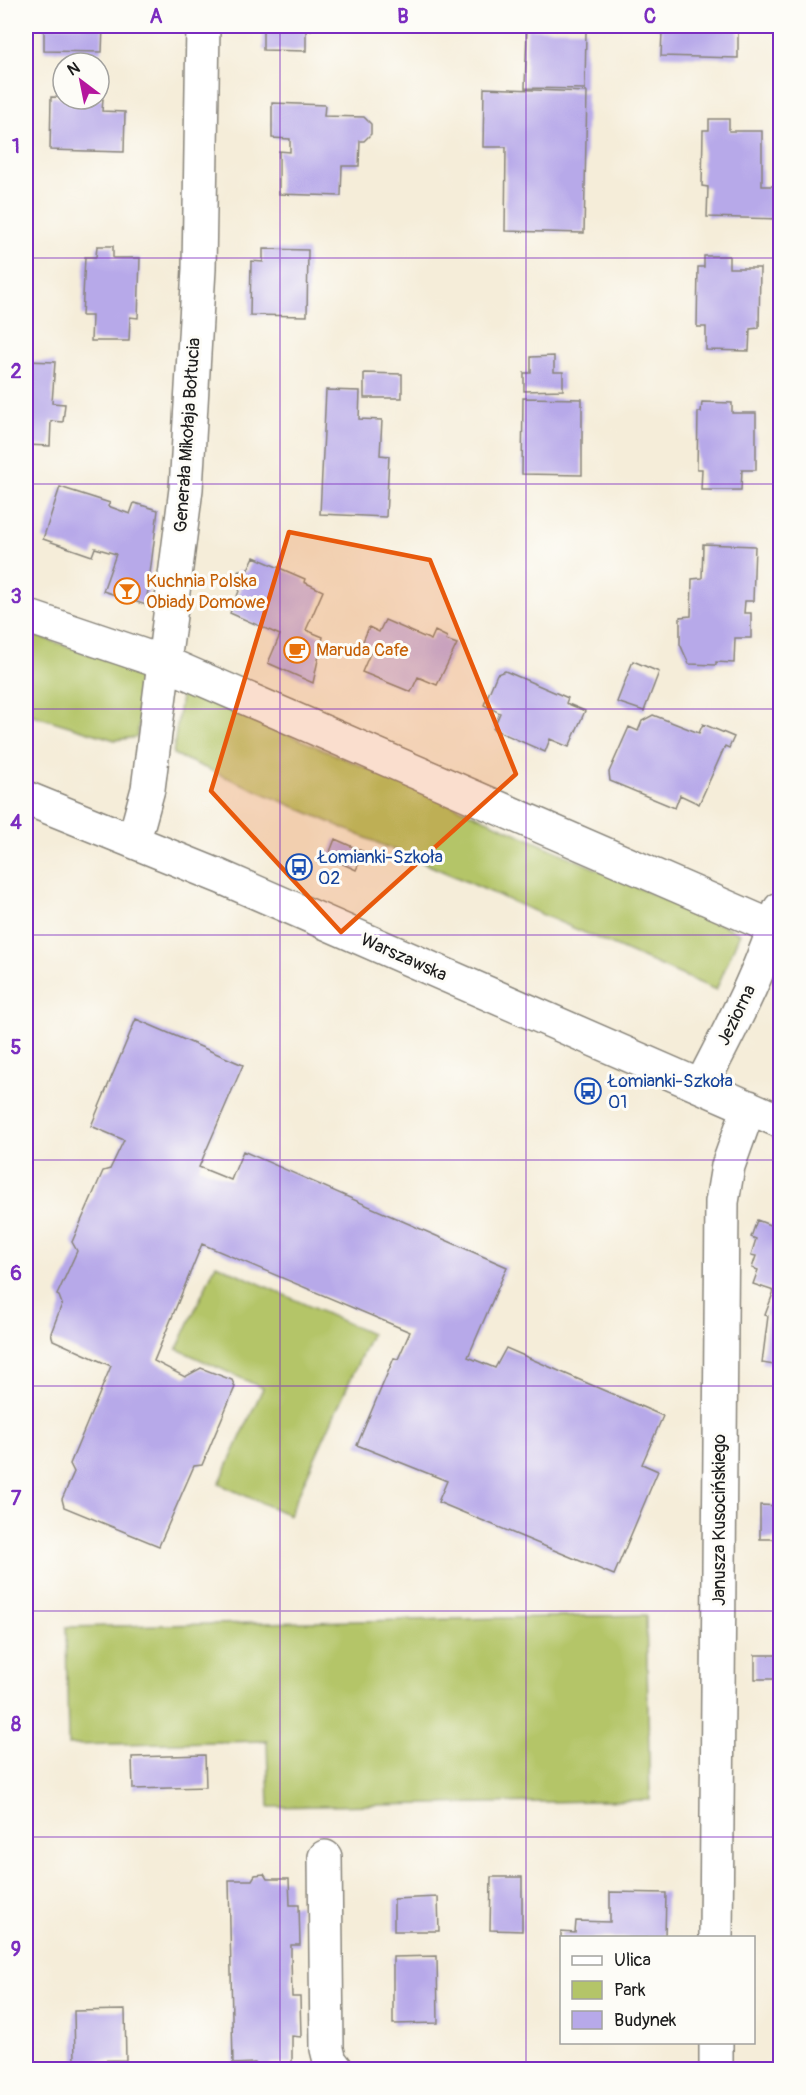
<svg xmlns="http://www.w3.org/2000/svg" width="806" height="2095" font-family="Pangolin,sans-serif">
  <rect width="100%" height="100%" fill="#fdfcf7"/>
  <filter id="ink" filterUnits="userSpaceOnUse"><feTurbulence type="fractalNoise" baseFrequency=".0167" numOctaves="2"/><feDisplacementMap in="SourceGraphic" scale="12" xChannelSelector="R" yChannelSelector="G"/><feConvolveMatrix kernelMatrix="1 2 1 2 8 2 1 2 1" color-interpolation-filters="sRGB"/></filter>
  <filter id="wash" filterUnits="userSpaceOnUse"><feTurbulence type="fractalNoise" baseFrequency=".008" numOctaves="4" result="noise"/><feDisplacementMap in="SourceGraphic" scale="24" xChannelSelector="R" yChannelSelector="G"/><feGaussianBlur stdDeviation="1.35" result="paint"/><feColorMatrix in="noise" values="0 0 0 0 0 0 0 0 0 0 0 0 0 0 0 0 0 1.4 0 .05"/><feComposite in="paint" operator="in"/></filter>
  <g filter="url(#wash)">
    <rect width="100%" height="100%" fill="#f5edd9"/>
    <path fill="#b4c568" stroke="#687042" stroke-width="1.5" d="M 26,632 L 145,673 L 137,737 L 115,740 L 26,713 Z
      M 182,689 L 453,805 L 740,933 L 716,990 L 173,754 Z
      M 216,1264 L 371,1334 L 289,1515 L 219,1484 L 263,1388 L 177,1349 Z
      M 646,1615 L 650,1800 L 269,1807 L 267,1741 L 68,1745 L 66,1627 Z"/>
    <g id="blocks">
      <path fill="#b7a9e9" d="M 44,26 L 103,26 L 102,52 L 44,51 Z
        M 254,26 L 311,26 L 311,30 L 306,30 L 306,51 L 263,50 L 263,29 L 254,29 Z
        M 654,26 L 738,26 L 738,58 L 661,56 L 662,31 Z
        M 527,29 L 586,30 L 585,89 L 525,88 Z
        M 484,88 L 587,92 L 584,233 L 505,231 L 506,147 L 483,147 Z
        M 51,97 L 103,99 L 102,111 L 125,112 L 124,152 L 50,150 Z
        M 272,103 L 325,105 L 324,116 L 364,117 L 371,124 L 371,134 L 364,141 L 360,141 L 359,166 L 342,166 L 341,196 L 279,194 L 279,151 L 290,152 L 290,139 L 272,138 Z
        M 709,119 L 729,119 L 729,131 L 762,131 L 762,186 L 780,186 L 780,219 L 707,217 L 708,187 L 702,186 L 703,130 L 709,130 Z
        M 97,246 L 113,246 L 113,258 L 140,258 L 138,318 L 130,317 L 129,341 L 91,341 L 92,316 L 82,316 L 85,257 L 96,257 Z
        M 263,249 L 308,250 L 307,316 L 250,315 L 251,261 L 263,262 Z
        M 704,256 L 729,256 L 729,268 L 760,268 L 759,328 L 750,329 L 749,351 L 706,350 L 706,327 L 697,327 L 698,267 L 704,267 Z
        M 554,356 L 554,372 L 563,372 L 563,390 L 524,391 L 524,373 L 531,373 L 531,357 Z
        M 26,361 L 55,362 L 52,403 L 65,404 L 63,422 L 51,421 L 50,446 L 26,445 Z
        M 364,373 L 402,374 L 402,398 L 364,398 Z
        M 326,390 L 360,391 L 359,419 L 382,420 L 380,455 L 389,456 L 386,517 L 320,514 Z
        M 523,398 L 582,399 L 582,475 L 522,474 Z
        M 702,402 L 732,403 L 732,413 L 756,413 L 756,470 L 742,470 L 741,490 L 701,490 L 702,469 L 697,469 L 698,412 L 701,412 Z
        M 60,487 L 110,503 L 108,506 L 130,514 L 134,503 L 158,510 L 146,605 L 103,591 L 116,554 L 95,548 L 92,556 L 43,539 Z
        M 703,544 L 755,546 L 753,601 L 745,601 L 744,613 L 751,613 L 751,638 L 735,638 L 734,663 L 716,662 L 716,665 L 689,664 L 680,644 L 680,617 L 691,616 L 692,579 L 702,578 Z
        M 254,557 L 305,579 L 304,582 L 323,591 L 306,630 L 323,637 L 313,683 L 268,663 L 280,635 L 230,613 L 242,584 L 234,581 L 239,570 L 246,573 Z
        M 385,620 L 431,640 L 435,631 L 447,637 L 446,640 L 457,644 L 437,685 L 418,677 L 411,692 L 362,672 L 371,651 L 361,646 L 369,627 L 379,632 Z
        M 633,661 L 659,672 L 644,711 L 617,702 Z
        M 505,671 L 568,698 L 566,703 L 585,711 L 569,747 L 550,739 L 545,752 L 493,729 L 500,713 L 484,705 L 497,674 Z
        M 653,715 L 699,733 L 703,724 L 734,737 L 729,748 L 725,746 L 699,804 L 680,795 L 675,808 L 610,781 L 609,772 L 629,727 L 638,731 L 642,721 Z
        M 335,839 L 364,852 L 356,870 L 328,857 Z
        M 136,1019 L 243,1065 L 199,1167 L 231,1180 L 243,1151 L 507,1267 L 468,1357 L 495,1368 L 506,1348 L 663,1416 L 642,1464 L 658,1471 L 614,1575 L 438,1502 L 447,1481 L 357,1445 L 394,1358 L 398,1359 L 410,1332 L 202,1244 L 154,1361 L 185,1377 L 201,1368 L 232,1380 L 235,1387 L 202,1465 L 194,1466 L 159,1546 L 64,1507 L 62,1499 L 74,1472 L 70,1464 L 111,1366 L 53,1340 L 51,1333 L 62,1304 L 59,1296 L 57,1295 L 77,1251 L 72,1242 L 103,1171 L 110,1169 L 124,1140 L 91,1126 Z
        M 757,1220 L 780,1229 L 780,1366 L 762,1363 L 768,1316 L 765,1315 L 774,1291 L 753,1284 L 758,1270 L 752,1268 L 756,1256 L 751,1255 L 756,1239 L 751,1237 Z
        M 776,1422 L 780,1422 L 780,1496 L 778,1497 Z
        M 760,1505 L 780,1506 L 780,1539 L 760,1539 Z
        M 755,1655 L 780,1655 L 780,1679 L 755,1679 Z
        M 205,1755 L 206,1787 L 133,1789 L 132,1757 Z
        M 264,1874 L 267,1879 L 289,1879 L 290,1905 L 299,1905 L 300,1945 L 291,1945 L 291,1956 L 292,1997 L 300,1997 L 301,2037 L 292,2036 L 292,2063 L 271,2063 L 267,2069 L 259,2069 L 255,2063 L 233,2064 L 229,1880 L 252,1880 L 255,1875 Z
        M 491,1877 L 522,1877 L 522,1931 L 490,1930 Z
        M 610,1892 L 666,1893 L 665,1938 L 561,1938 L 561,1932 L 575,1933 L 576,1921 L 610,1922 Z
        M 438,1897 L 439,1931 L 394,1931 L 394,1899 Z
        M 775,1952 L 780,1952 L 780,2008 L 775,2008 Z
        M 437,1956 L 438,2023 L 393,2024 L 393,1957 Z
        M 125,2010 L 126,2060 L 75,2061 L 74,2011 Z"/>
    </g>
  </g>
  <g filter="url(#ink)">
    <use href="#blocks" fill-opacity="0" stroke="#88847a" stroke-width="1.5"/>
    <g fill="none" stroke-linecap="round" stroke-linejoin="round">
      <g stroke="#88847a" stroke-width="36">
        <path id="minor" d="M 26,616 L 165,663 L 775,928
          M 26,798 L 221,877 L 780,1121
          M 134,840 L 148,789 L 186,489 L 199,269 L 203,26
          M 701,1086 C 730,1029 762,971 780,909
          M 325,1857 L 327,2049 L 330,2061 L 337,2070
          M 716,1938 L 722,1202 L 728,1166 L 749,1107
          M 716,2070 L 716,2042"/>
      </g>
      <use href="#minor" stroke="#fff" stroke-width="33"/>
    </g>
  </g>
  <path fill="#e8590c" fill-opacity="0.2" stroke="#e8590c" stroke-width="4.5" stroke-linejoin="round" d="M 289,532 L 430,560 L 516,774 L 341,932 L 211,791 Z"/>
  <path fill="none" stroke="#7b2cbf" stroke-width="1.5" stroke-opacity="0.55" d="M 280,26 L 280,2070M 526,26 L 526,2070M 26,258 L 780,258M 26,484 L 780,484M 26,709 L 780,709M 26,935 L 780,935M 26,1160 L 780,1160M 26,1386 L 780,1386M 26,1611 L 780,1611M 26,1837 L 780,1837"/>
  <defs>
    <g id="bar-ring" transform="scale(1.35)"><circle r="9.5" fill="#fdfcf7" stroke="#e8710a" stroke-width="1.5"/><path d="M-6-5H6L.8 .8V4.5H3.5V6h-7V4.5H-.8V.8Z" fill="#e8710a"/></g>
    <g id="cafe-ring" transform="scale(1.35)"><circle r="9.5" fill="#fdfcf7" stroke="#e8710a" stroke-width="1.5"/><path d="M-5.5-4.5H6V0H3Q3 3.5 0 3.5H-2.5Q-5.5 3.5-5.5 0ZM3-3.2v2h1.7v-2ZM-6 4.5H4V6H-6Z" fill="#e8710a"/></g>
    <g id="bus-ring" transform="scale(1.35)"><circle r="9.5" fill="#fdfcf7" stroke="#1a4fb4" stroke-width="1.5"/><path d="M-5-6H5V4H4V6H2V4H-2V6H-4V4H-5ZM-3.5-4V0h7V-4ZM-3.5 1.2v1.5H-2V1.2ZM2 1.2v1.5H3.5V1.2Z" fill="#1a4fb4"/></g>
  </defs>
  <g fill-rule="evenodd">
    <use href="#bar-ring" x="127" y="591"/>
    <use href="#cafe-ring" x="297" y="650"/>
    <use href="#bus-ring" x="299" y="867"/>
    <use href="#bus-ring" x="588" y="1091"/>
  </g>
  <g text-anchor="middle" stroke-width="6" stroke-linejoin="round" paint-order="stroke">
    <g font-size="18" fill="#1c1c1c" stroke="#fdfcf7">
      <text transform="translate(187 435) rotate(-86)" y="6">Generała Mikołaja Bołtucia</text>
      <text transform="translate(404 957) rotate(24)" y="6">Warszawska</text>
      <text transform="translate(736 1015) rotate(-64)" y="6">Jeziorna</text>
      <text transform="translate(719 1520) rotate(-90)" y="6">Janusza Kusocińskiego</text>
    </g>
    <g font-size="18" fill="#c56008" stroke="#fdfcf7" text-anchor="start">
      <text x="146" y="587">Kuchnia Polska<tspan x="146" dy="21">Obiady Domowe</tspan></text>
      <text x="316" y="656">Maruda Cafe</text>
    </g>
    <g font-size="18" fill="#164399" stroke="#fdfcf7" text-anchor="start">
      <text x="318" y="863">Łomianki-Szkoła<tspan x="318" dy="21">02</tspan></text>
      <text x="608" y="1087">Łomianki-Szkoła<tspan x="608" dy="21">01</tspan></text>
    </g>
  </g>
  <rect width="806" height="2095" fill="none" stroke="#fdfcf7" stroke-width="66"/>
  <rect x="560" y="1936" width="195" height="108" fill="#fdfcf7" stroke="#a3a29f" stroke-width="1.5"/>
  <rect x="572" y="1956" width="30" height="9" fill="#ffffff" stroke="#a3a29f" stroke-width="1.5"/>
  <text x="614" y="1966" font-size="18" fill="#1c1c1c">Ulica</text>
  <rect x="572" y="1981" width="30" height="18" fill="#b4c568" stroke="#a3a29f" stroke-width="1.5"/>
  <text x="614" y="1996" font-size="18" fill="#1c1c1c">Park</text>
  <rect x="572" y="2011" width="30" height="18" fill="#b7a9e9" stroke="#a3a29f" stroke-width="1.5"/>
  <text x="614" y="2026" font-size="18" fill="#1c1c1c">Budynek</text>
  <g transform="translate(81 81) rotate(328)"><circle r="28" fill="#fdfcf7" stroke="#a3a29f" stroke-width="1.5"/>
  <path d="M0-4.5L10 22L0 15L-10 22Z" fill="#b5179e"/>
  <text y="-9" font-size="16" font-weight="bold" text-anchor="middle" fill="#1c1c1c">N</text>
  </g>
  <rect x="33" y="33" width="740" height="2029" fill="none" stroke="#7b2cbf" stroke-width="2"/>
  <g font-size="20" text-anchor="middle" font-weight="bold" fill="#7b2cbf">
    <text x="156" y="23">A</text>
    <text x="403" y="23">B</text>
    <text x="650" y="23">C</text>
    <text x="16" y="153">1</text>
    <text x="16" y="378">2</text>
    <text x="16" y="603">3</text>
    <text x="16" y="829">4</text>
    <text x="16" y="1054">5</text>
    <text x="16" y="1280">6</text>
    <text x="16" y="1505">7</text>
    <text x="16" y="1731">8</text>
    <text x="16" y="1956">9</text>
  </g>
</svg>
